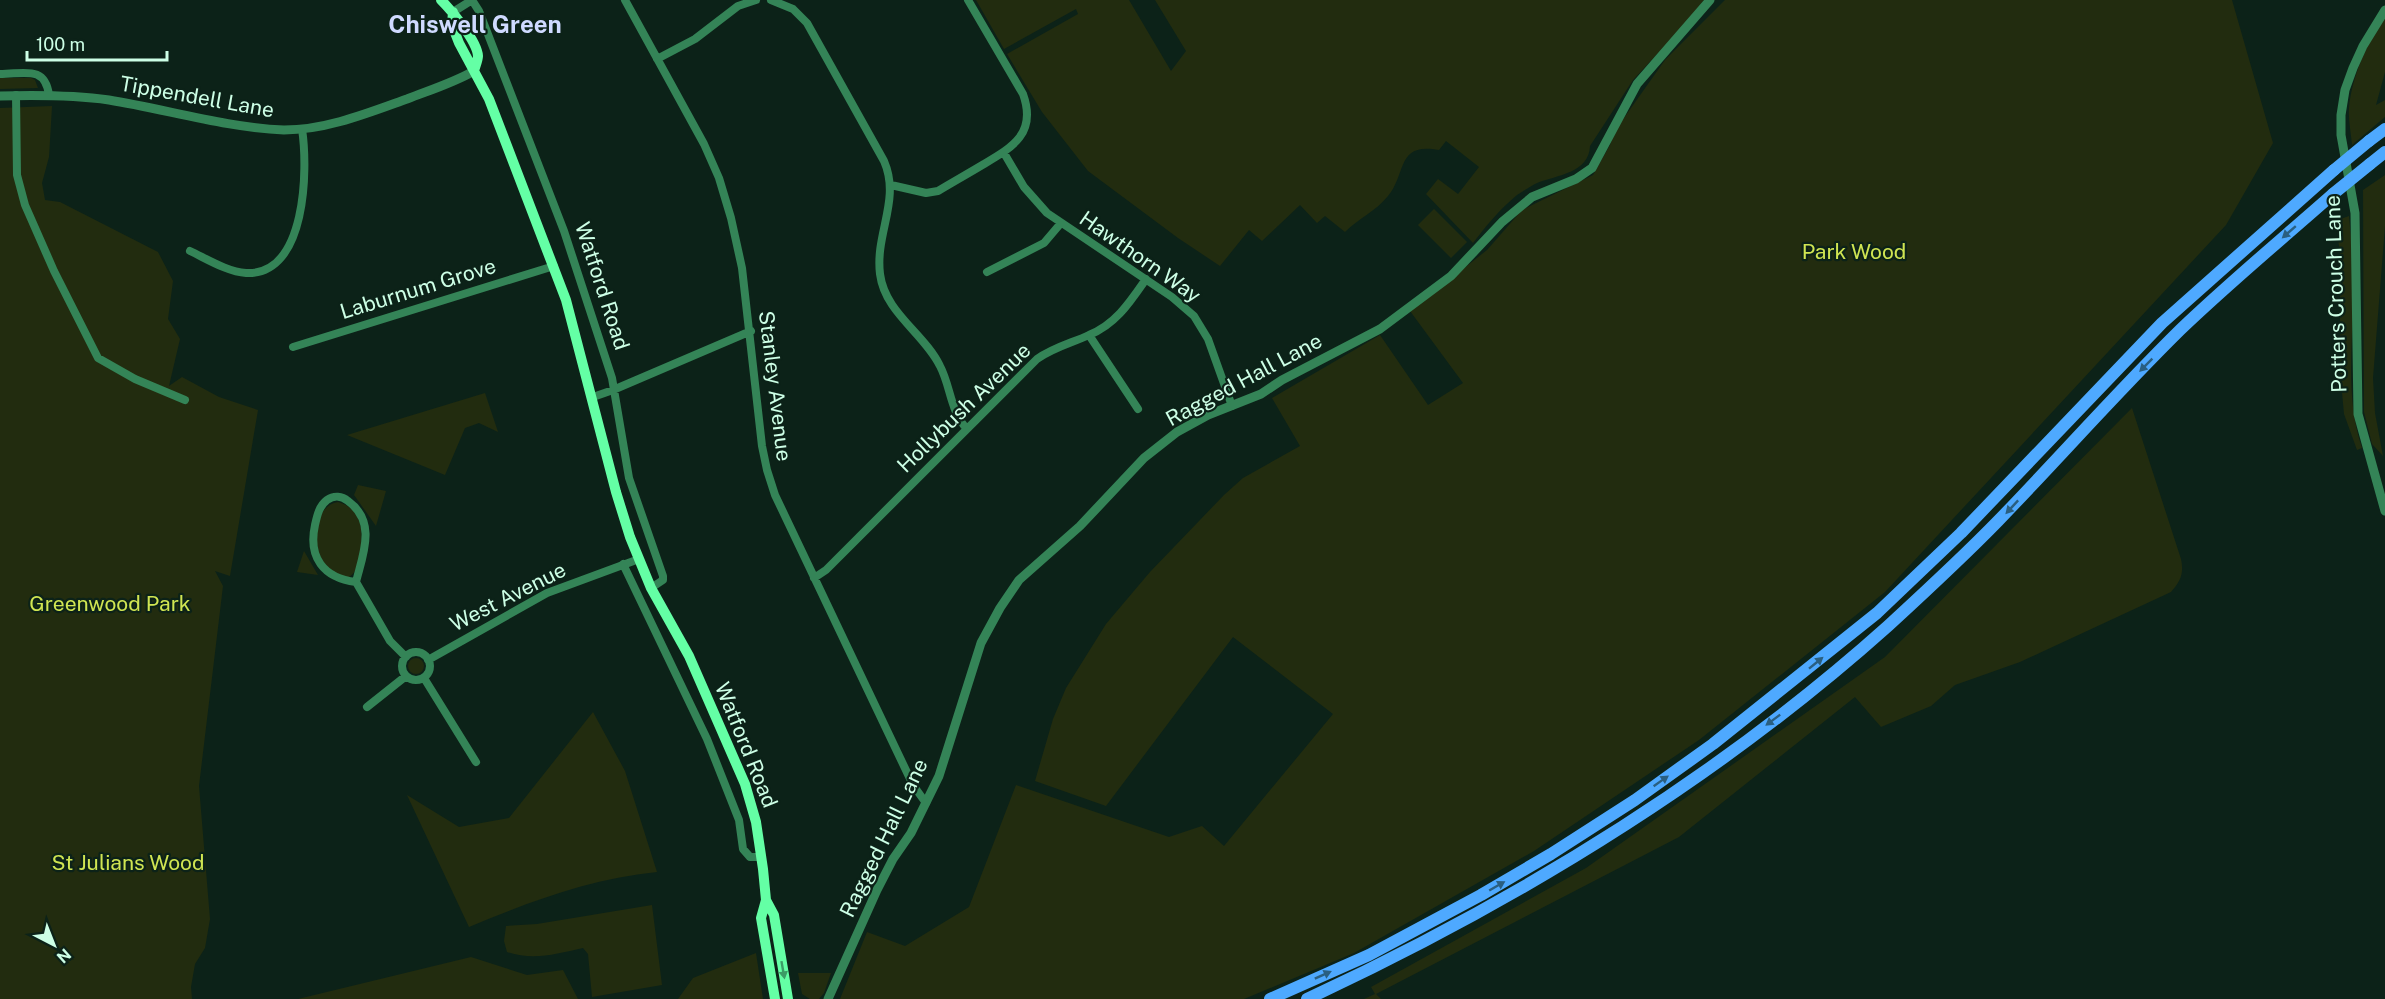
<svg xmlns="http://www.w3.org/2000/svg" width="2385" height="999" font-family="'Public Sans',sans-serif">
  <rect width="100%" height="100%" fill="#0c2218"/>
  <path fill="#222c0f" d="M 976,0 L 1129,0 L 1171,71 L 1186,51 L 1155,0 L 1704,0 L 1686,23 L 1633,80 L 1590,146 C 1589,173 1557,175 1537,183 C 1531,186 1523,191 1517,195 C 1500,209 1486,226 1473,243 L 1426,194 L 1438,179 L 1458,194 L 1479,167 L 1446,141 L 1439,150 C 1396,142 1407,173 1388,196 C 1376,211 1358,219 1345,232 L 1325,216 L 1317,223 L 1300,205 L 1262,241 L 1249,230 L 1220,266 L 1178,238 L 1088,171 L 1042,112 L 1007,54 L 1078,14 L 1076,9 L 1004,49 Z
    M 1725,0 L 2232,0 L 2273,143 L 2226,225 L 1885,592 L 1699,740 L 1534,851 L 1354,953 L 1244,999 L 840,999 L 867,932 L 905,946 L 969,907 L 1016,785 L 1169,837 L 1202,826 L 1224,846 L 1333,714 L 1233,637 L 1106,806 L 1035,781 L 1053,719 L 1066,688 L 1106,624 L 1150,572 L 1224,495 L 1243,478 L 1300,446 L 1272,398 L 1380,335 L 1428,405 L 1463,383 L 1410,311 L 1487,250 L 1522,210 L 1593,175 L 1610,145 L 1614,132 L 1665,60 Z
    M 2385,17 L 2385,72 L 2376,105 L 2385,100 L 2385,117 L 2352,145 C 2351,133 2348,119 2349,108 C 2352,76 2367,43 2385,17 Z
    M 0,78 L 31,78 L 35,80 L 38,88 L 0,89 Z
    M 52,106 L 49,157 L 42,183 L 45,200 L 60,202 L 158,252 L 173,281 L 168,319 L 180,339 L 169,386 L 182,377 L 219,397 L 258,410 L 230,576 L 215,571 L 223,586 L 199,786 L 210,919 L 205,948 L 195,964 L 191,987 L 192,999 L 0,999 L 0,108 Z
    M 2385,175 L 2385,226 L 2373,378 L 2375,413 L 2383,456 L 2372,444 L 2364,412 L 2363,190 Z
    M 1434,209 L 1467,242 L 1451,258 L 1418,225 Z
    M 2349,216 C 2352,245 2354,275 2353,304 C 2352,353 2346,401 2362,448 L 2357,450 L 2344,414 L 2340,370 L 2340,252 L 2335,221 Z
    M 485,393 L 498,432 L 479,423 L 465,428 L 445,475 L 347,435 Z
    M 2132,408 L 2181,559 C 2184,573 2181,581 2171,592 L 2020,662 L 1955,685 L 1931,706 L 1881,727 L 1855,697 L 1679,837 L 1376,994 L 1381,999 L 1364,999 L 1375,994 L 1371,987 L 1586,868 L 1885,657 Z
    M 358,485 L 386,491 L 376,526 L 354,495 Z
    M 338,502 C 364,509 364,535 359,557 C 357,565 357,572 349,577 C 313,581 303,508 338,502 Z
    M 304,551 L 318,575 L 297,572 Z
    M408 666a8 8 0 1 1 16 0a8 8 0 1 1-16 0Z
    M 593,712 L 625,771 L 657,872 C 590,879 531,901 469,927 L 407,795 L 459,827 L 509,818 Z
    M 652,905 L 662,985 L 592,997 L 588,954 L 583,948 C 556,954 533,961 507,952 L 504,941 L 506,926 L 537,924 Z
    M 756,953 L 763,999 L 678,999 L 693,978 Z
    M 471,957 L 527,975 L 563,970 L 578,999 L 298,999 Z
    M 798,973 L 831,973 L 824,993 L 819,999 L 810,999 L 802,994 Z"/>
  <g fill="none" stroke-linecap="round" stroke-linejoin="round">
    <path stroke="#348457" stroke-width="8" d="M 625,0 L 704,144 L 719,178 L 731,218 L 742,268 L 762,446 L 767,470 L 775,495 L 913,785 L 926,803
      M 771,0 L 793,9 L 807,23 L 884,161 C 901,200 875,233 880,274 C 885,313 924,333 940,366 C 951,387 950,411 967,429
      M 453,12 L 472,0 L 479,11 L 564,231 L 612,378 L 629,478 L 663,576 L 663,580 L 651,588
      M 657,59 L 695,39 L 738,6 L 756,0
      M 0,74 C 24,74 45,65 49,95
      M 16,95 L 17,175 L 25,205 L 54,271 L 98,358 L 135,379 L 185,400
      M 1004,153 L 1024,187 L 1047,213 L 1172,297 L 1194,316 L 1208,339 L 1232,406
      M 891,185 L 926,193 L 938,191 C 953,182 969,173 984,164 C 1013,147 1037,133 1023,94 L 968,0
      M 190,251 C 207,259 228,272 246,273 C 307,276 308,168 302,129
      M 987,272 L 1044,243 L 1061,223
      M 1089,335 L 1138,409
      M 293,347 L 554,266
      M 593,397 L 613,390 L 751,331
      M 623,564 L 707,739 L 739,820 L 743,849 L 750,857 L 761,857
      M 814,578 L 826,570 L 1037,359 C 1054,347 1072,343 1089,335 C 1116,324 1130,302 1146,279
      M 356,582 C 323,578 308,557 315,525 C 317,516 319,506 327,500 C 334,495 342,496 348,501 C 377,522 363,554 356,582 L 390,641 L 406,657
      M402 666a14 14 0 1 1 28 0a14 14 0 1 1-28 0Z
      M 428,660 L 547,593 L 639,559
      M 424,678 L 476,762
      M 367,707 L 406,676"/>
    <path stroke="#348457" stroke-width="9" d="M 2385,10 L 2363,46 L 2353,68 L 2345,90 L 2341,115 L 2341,135 L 2355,213 L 2358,414 L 2385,511
      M 0,96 C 36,95 73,95 109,100 C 165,109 228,128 284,130 C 326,130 368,113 407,99 C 430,90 453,83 474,71
      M 828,999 L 877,890 L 893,859 L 911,833 L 939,776 L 981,643 L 1000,608 L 1019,580 L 1080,526 L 1144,458 L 1177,432 L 1208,415 L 1261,394 L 1282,380 L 1380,329 L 1451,276 L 1502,222 L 1532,197 L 1576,179 L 1592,168 L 1637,84 L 1710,0"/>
    <path stroke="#64ffa5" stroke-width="10" d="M 441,0 C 452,11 477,41 478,56 C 478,60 475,67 474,71
      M 453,12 L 452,25 L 459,43 L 489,99 L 566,300 L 616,492 L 630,537 L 651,588 L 689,656 L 745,784 L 756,822 L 763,869 L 766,900 L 761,918 L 775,999
      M 766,900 L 774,915 L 788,999"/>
    <path stroke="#4ea9ff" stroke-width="12" d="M 2369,141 L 2385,129
      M 2370,164 L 2385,152
      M 1270,999 L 1369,955 L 1481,895 L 1551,854 L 1635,800 L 1713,744 L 1877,613 L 1961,533 L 2162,323 L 2334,170
      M 1307,999 C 1515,902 1716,780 1888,626 C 1925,592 1963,557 1998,521 C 2059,458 2117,392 2180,330 C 2229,283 2282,239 2333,194"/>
    <path stroke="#4ea9ff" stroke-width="12" d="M 2334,170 L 2369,141
      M 2333,194 L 2370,164"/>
  </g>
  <defs><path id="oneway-solid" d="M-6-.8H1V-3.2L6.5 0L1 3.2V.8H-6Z" transform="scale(1.5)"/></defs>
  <g fill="#2a5f80">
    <use href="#oneway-solid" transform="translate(2289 232) rotate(139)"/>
    <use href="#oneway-solid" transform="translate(2146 365) rotate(135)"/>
    <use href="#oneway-solid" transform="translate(2012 507) rotate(133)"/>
    <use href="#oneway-solid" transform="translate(1816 663) rotate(-39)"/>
    <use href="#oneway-solid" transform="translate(1773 720) rotate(143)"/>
    <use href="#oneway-solid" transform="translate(1661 781) rotate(-35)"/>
    <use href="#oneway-solid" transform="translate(1497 886) rotate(-30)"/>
    <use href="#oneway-solid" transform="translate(1323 975) rotate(-24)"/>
  </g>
  <use fill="#3c9c66" href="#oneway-solid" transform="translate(783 970) rotate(80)"/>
  <g text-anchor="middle" stroke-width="4.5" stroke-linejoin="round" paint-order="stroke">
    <g font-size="21" fill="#cdffe6" stroke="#0c2218">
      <text transform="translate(197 97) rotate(10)" y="7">Tippendell Lane</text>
      <text transform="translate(1140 257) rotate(35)" y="7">Hawthorn Way</text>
      <text transform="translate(602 286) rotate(72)" y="7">Watford Road</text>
      <text transform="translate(418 289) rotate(-17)" y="7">Laburnum Grove</text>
      <text transform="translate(2336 294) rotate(-92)" y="7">Potters Crouch Lane</text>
      <text transform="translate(1244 380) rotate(-28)" y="7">Ragged Hall Lane</text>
      <text transform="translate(775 386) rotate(83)" y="7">Stanley Avenue</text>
      <text transform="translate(964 408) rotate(-44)" y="7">Hollybush Avenue</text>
      <text transform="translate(508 597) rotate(-27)" y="7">West Avenue</text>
      <text transform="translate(746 745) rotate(68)" y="7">Watford Road</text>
      <text transform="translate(884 838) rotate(-64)" y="7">Ragged Hall Lane</text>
    </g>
    <g font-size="21" fill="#d0e552" stroke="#0c2218">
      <text x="1854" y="259">Park Wood</text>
      <text x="110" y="611">Greenwood Park</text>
      <text x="128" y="870">St Julians Wood</text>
    </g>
    <g font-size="24" font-weight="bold" fill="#cfdaff" stroke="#0c2218">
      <text x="475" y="33">Chiswell Green</text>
    </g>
  </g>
  <g transform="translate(54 945) rotate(138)" stroke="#0c2218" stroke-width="4.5" paint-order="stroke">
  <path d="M0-4.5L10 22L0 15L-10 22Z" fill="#cdffe6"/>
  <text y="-9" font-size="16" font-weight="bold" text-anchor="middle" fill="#cdffe6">N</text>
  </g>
  <path d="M27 51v9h140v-9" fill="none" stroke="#cdffe6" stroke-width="3"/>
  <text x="36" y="51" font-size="18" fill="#cdffe6" stroke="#0c2218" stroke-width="4.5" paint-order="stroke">100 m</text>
</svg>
